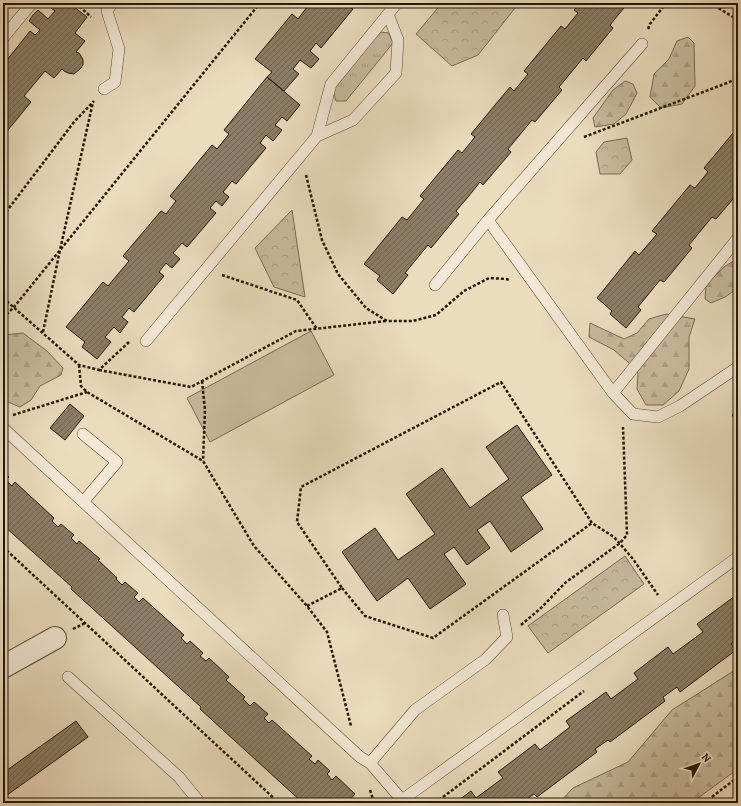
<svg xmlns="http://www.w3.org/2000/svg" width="741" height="806" font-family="Alegreya,serif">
  <defs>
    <pattern id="grass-tufts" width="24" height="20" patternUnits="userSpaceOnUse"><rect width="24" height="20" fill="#c9bb9f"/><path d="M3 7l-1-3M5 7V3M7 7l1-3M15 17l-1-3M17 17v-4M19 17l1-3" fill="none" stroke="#aca087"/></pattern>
    <pattern id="forest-firs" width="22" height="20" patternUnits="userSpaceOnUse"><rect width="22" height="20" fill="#c9bb9f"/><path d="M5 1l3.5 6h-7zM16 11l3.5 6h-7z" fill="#aca087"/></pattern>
    <pattern id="park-crowns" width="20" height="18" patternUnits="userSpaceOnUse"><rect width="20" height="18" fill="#c9bb9f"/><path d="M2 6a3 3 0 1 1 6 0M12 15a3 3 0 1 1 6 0" fill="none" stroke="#aca087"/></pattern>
    <pattern id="building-hatch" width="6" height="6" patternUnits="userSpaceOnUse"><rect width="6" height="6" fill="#8b7d66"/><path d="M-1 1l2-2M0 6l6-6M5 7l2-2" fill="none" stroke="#716552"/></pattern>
  </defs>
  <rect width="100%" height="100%" fill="#ebdcbe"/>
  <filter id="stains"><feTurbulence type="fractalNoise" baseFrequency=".005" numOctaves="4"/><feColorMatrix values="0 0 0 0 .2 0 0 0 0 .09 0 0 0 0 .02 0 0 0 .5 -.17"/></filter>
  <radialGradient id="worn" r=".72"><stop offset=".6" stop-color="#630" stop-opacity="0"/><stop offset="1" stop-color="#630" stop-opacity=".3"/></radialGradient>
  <path fill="url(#grass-tufts)" stroke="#766953" d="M 379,32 L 389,33 L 393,43 L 346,101 L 336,101 L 333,90 Z"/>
  <path fill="url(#forest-firs)" stroke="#766953" d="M 688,37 L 694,43 L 695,86 L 682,104 L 661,108 L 650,97 L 654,74 L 669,59 L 677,41 Z
    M 625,81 L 633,84 L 637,93 L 626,114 L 614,124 L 595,127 L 593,118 L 613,90 Z
    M 738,258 L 738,291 L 735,290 L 725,297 L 711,303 L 705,299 L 706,285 L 724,267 Z
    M 666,314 L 695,319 L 689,337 L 689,369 L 679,391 L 663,405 L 646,405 L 637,389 L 638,373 L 628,362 L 614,350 L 589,337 L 590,323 L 624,339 L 637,333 L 649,319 Z
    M 23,333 L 47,351 L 63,368 L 61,375 L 40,386 L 31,400 L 20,407 L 3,400 L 3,335 Z
    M 738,669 L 738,769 L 691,803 L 559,803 L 573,788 L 628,762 L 672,710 L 732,672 Z"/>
  <path fill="url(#park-crowns)" stroke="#766953" d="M 442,3 L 519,3 L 478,55 L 452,66 L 416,34 Z
    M 627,138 L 632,160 L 620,174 L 600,174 L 596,152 L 604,142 Z
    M 292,210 L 305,297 L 274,287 L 255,248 Z
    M 625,556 L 644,584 L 548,653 L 528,626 Z"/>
  <path fill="#c9bb9f" stroke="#766953" d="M 311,331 L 334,375 L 210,442 L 187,398 Z"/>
  <path fill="url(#building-hatch)" stroke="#231707" d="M 55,3 L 69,3 L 87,17 L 75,33 L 85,41 L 76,52 L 79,53 L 81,56 L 83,60 L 83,65 L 80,69 L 74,74 L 68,73 L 64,71 L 62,69 L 54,78 L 45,71 L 24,96 L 31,102 L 3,136 L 3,65 L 30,31 L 35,35 L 40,30 L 29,21 L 33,15 L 38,10 L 48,19 L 55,11 L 51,8 Z
    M 310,3 L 349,3 L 348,5 L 353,9 L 321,48 L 316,43 L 310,51 L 319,59 L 311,68 L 300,60 L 293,69 L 299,74 L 284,91 L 267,77 L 272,72 L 255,59 L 292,14 L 298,19 Z
    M 580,3 L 628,3 L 610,25 L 613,28 L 586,61 L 583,58 L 559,87 L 562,90 L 535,122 L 532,120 L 508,149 L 511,152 L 483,185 L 480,182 L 468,197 L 456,211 L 459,214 L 431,248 L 428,245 L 405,273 L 408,275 L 393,294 L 377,280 L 380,276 L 364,264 L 402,217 L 407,220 L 424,199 L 420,196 L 458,150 L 462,153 L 475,137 L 471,134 L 510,87 L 514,91 L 528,74 L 524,71 L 561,26 L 565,29 L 578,13 L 574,10 Z
    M 267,77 L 300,105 L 287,121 L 282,117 L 275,125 L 282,130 L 273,141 L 266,135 L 260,143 L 266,148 L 236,184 L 232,181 L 223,192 L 229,197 L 222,206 L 216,201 L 210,208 L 216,213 L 187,247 L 182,243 L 173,253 L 180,259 L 172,268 L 166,263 L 159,272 L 164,276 L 134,312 L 129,308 L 122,317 L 128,322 L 120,333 L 114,327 L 105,337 L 111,342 L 97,359 L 82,347 L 85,342 L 66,327 L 103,282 L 108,286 L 129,261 L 123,256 L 161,211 L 166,214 L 176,201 L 170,196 L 212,145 L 217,149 L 229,134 L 224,130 Z
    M 738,127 L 738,193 L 716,219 L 712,217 L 689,245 L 692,248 L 664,282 L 660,280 L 638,307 L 641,310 L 626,328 L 610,314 L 612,311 L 597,298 L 635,251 L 639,255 L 657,234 L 652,231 L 690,185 L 695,188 L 708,172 L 704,168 Z
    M 70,404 L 84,416 L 65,440 L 50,428 Z
    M 738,410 L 738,423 L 732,415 Z
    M 517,425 L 552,475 L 521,497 L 543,529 L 511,552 L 490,521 L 477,530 L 490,548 L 467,565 L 454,547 L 444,554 L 466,584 L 430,609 L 408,578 L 377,601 L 342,552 L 375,528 L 398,560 L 435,534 L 406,494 L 442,468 L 470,508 L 509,479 L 486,447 Z
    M 3,471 L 9,477 L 6,480 L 12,486 L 15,482 L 54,518 L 52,521 L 58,527 L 61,524 L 74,535 L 71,538 L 77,544 L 79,541 L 100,559 L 98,560 L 117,578 L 116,579 L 122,585 L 125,582 L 138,593 L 134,597 L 139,602 L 143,598 L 184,635 L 181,638 L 187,644 L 190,641 L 203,653 L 200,656 L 206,661 L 209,658 L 229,677 L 226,680 L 245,697 L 243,699 L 250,706 L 254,702 L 268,714 L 264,718 L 269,723 L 272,720 L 312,756 L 309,759 L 315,764 L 318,760 L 330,771 L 327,774 L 332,780 L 336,776 L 355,794 L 347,803 L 303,803 L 200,709 L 201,707 L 71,589 L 72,587 L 3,525 Z
    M 735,596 L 738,600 L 738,639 L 731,644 L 736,650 L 680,692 L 677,687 L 663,697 L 665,701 L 610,742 L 608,740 L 595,749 L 597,752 L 537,797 L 534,794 L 521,803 L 455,803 L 471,791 L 476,798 L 503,778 L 498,772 L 535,744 L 540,750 L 570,727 L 566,721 L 606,692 L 611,699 L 638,679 L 634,673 L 668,647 L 673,654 L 703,632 L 697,624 Z
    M 76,721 L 88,737 L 3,798 L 3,773 Z"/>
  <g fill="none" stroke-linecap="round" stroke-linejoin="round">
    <g stroke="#554835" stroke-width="12">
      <path id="service" d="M 3,38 L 32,3
        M 642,44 L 488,220 L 613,393 L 633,414 L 658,417 L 680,406 L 738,367
        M 104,89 L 115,82 L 119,49 L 107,11 L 112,3
        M 317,136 L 353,120 L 396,73 L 398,40 L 388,14
        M 435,285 L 488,220
        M 146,341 L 317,136 L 331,84 L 397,3
        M 613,393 L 738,238
        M 3,428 L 360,757 L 370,763 L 402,800 L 738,557
        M 83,502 L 117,462 L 83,434
        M 68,677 L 179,777 L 200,803
        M 370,763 L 415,710 L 486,659 L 507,637 L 503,615"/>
    </g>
    <g stroke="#554835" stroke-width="24">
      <path id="minor" d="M 3,667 L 55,638"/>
    </g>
    <path stroke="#231707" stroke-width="2.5" stroke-dasharray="3 2" stroke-linecap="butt" d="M 76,3 L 91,17
      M 710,3 L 738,20
      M 648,29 L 650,24 L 666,3
      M 584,137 L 727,83 L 738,78
      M 306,175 L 322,240 L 338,274 L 366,308 L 387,321 L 413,321 L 436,315 L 464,291 L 489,278 L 506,279 L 510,280
      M 3,216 L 74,122 L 94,101
      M 222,275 L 297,300 L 317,329
      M 3,298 L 79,365 L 99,370 L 129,342
      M 3,318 L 14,307 L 260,3
      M 43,332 L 60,250 L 93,102
      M 79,365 L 81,386 L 87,392 L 203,461 L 254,546 L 307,606 L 327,632 L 351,726
      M 99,370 L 191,387 L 296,331 L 386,321
      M 202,381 L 205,410 L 203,461
      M 13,415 L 87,392
      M 3,547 L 279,803
      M 342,588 L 365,616 L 433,638 L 592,523
      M 307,606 L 342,588 L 297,522 L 301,487 L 501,382 L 592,523 L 614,537 L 633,559 L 658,595
      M 521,625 L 541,608 L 565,583 L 620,543 L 627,535 L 623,427
      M 73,629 L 85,623
      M 370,790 L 374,802 L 373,803
      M 435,803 L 584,691
      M 704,803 L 738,777"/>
    <use href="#service" stroke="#f2e8d5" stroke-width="11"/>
    <use href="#minor" stroke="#f2e8d5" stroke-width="22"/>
  </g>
  <rect width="741" height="806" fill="none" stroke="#ebdcbe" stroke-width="16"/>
  <rect x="4" y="4" width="733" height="798" fill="none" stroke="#231707" stroke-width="2"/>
  <rect x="8" y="8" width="725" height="790" fill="none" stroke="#231707"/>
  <g transform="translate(699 764) rotate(49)" stroke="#f2e8d5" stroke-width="3" paint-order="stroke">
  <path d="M0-3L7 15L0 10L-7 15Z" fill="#231707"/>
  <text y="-6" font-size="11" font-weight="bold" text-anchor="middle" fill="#231707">N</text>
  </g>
  <rect width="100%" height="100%" filter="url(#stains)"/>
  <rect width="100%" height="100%" fill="url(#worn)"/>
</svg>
